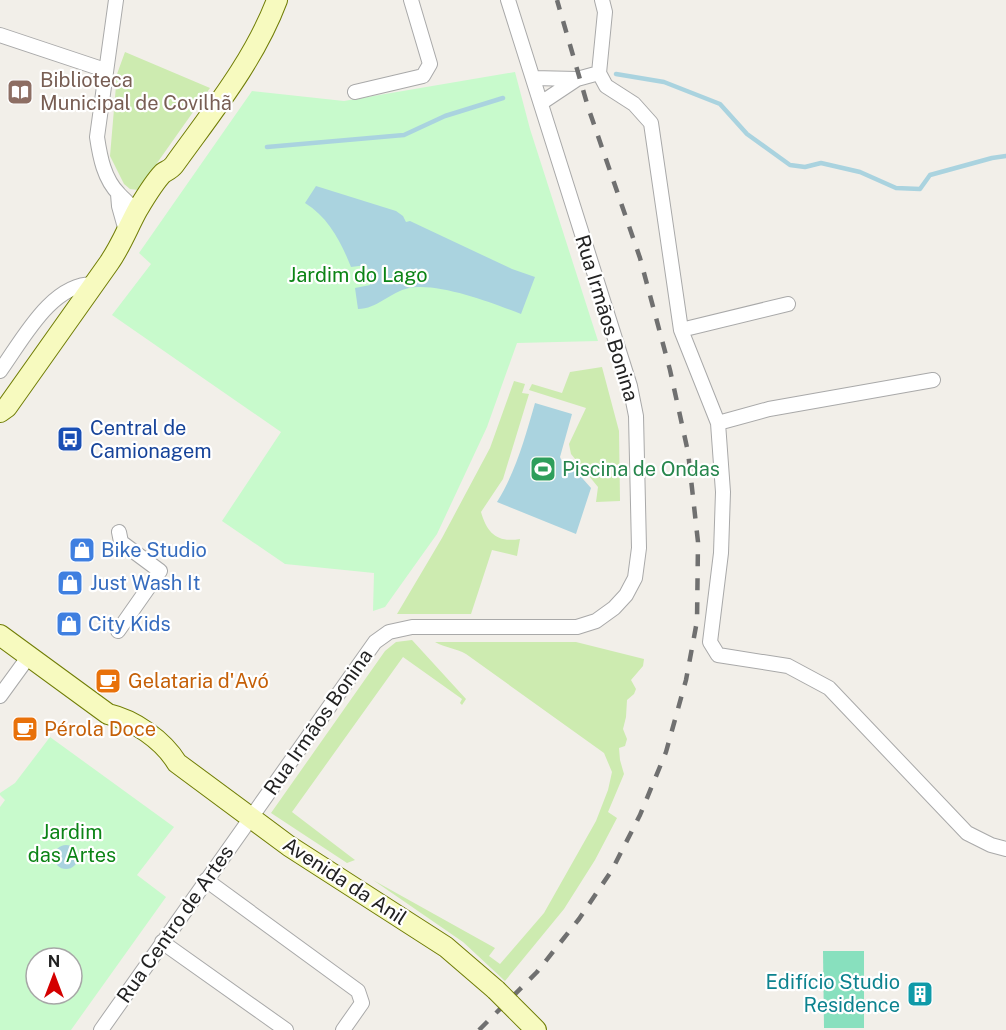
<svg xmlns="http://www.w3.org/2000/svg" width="1006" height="1030" font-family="'Public Sans',sans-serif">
  <rect width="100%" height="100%" fill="#f2efe9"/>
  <path fill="#cdebb0" d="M 125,52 L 210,88 L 138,190 L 130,189 L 124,184 L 110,156 L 117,74 Z
    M 602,367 L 619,431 L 620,501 L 596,502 L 598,487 L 571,454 L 569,444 L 586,408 L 529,390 L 532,384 L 562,393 L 570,372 Z
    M 514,381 L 525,384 L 522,393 L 529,394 L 503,479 L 481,512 C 487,533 497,543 520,539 L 517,556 L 492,550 L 471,614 L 397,614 L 442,538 L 490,448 Z
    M 412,640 L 466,699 L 462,705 L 460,703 L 462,699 L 403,657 L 292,812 L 355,860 L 347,863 L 271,813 L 385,651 L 396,642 Z
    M 435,642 L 576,642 L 644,659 L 643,666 L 631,680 L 636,689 L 634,694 L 627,700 L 626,717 L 623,729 L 627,739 L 625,746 L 619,748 L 620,760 L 624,774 L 608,812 L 617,818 L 595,860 L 564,909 L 505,981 L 463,942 L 373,880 L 495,948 L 489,956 L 500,964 L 544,913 L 596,821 L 608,790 L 612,772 L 604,753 L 466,654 C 456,648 445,648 435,642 Z"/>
  <path fill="#c8facc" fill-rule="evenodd" d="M 515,72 L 530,129 L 598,341 L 517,343 L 487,427 L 437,534 L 385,607 L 373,611 L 374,573 L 285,564 L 222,521 L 281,432 L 112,315 L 151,264 L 139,253 L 252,91 L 344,101 Z
    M 50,737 L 174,827 L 137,875 L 166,897 L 71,1030 L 0,1030 L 0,807 L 5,800 L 0,795 L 0,793 L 15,783 ZM 36,958 L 72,958 L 72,994 L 36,994 Z"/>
  <path fill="#88e0be" d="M 823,951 L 864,951 L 864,1028 L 824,1028 Z"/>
  <path fill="#aad3df" d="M 316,186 L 396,211 L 403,216 L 406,222 L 410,221 L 512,269 L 535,277 L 521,314 C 493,303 438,282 409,288 C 390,292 377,309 358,309 L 355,288 L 370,285 L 367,265 L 351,267 C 341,242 329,218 305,203 Z
    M 535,403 L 572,414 L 560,457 L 563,464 L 575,470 L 591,488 L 576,534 L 497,502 C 516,471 525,438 535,403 Z
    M54 857a12 12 0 1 1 24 0a12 12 0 1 1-24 0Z"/>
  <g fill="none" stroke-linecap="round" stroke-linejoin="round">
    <path stroke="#aad3df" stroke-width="4.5" d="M 616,74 L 664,82 L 720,104 L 747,134 L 790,165 L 805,167 L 821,163 L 860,172 L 896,188 L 920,189 L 930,175 L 992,158 L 1006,156
      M 267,147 L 404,135 L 445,116 L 503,98"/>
    <g stroke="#a9a9a9" stroke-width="16">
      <path id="street" d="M 116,0 L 97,137 C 100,157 104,179 119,194 C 128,204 131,202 134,217
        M 0,35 L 105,70
        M 599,73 L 606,86 L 634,104 L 651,123 L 681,330 L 718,423 L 723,492 L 721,553 L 710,642 L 718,655 L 788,666 L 829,688 L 967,833 L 991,845 L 1006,849
        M 599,73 L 605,12 L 602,0
        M 533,78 L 577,79 L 599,73
        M 355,92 L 423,76 L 430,64 L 411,0
        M 541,103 L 577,79
        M 118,194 L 119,206 L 126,231
        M 681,330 L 788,304
        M 0,371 C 22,341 51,283 94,284
        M 718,423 L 769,409 L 933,380
        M 118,631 L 160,571 L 121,542 L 119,532
        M 0,696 L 29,656
        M 206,880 L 358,991 L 362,1003 L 343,1030
        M 162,942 L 286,1030
        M 101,1030 L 375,642 L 389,632 L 412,627 L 577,627 L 596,621 L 614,608 L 626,595 L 635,578 L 639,548 L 636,416 L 630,386 L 508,0"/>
    </g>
    <g stroke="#707d05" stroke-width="22">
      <path id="secondary" d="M 0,412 L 7,407 L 109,263 C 121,246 128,227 138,209 C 144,199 156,180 163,173 C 168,170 171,169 174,165 C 212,112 254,61 277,0
        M 0,635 L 108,714 C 134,720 163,740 177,763 L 289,846 L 446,947 L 496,990
        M 510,1004 L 536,1030"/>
    </g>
    <use href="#street" stroke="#fff" stroke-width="14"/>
    <use href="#secondary" stroke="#f7fabf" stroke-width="20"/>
    <path stroke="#707070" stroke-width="4.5" stroke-dasharray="12 12" stroke-linecap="butt" d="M 479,1030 L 537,972 L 579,919 L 612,870 L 640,815 L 666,752 L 686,680 L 697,621 L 698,542 L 688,452 L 670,370 L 640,258 L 588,107 L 557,0"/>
    <g stroke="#707d05" stroke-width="22" stroke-linecap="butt">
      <path id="secondary-bridge" d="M 496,990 L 510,1004"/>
    </g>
    <use href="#secondary-bridge" stroke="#f7fabf" stroke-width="20"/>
  </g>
  <defs>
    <g id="library-square" transform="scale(1.35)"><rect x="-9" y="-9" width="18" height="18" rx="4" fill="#8d6e63" stroke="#fff"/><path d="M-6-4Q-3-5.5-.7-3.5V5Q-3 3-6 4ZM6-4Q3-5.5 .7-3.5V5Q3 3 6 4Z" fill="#fff"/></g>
    <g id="bus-square" transform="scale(1.35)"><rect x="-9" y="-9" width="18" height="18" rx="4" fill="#1a4fb4" stroke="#fff"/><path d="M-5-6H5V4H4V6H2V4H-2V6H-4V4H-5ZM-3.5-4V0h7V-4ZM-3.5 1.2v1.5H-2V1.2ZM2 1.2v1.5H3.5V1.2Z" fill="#fff"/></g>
    <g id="stadium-square" transform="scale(1.35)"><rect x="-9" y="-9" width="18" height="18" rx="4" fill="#2e9e5b" stroke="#fff"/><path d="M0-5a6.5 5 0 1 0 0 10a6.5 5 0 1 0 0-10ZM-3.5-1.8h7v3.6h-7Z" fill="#fff"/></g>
    <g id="shop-square" transform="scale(1.35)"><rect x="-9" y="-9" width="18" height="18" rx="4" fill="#3f7fe0" stroke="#fff"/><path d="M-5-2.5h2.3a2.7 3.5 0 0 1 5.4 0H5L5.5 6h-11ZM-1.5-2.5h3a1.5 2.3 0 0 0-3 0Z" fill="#fff"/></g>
    <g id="cafe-square" transform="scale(1.35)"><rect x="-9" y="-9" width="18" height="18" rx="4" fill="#e8710a" stroke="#fff"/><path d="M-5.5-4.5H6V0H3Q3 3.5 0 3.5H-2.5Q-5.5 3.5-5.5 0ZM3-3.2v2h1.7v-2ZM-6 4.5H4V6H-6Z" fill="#fff"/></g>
    <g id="building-square" transform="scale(1.35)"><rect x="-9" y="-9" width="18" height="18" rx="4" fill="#0f9aa8" stroke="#fff"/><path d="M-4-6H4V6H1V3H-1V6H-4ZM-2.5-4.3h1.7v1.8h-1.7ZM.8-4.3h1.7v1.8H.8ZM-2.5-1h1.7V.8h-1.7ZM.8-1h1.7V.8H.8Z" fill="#fff"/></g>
  </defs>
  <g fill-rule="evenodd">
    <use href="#library-square" x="20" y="92"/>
    <use href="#bus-square" x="70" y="439"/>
    <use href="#stadium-square" x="543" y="469"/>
    <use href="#shop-square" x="82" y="550"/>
    <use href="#shop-square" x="70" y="583"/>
    <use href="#shop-square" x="69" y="624"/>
    <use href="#cafe-square" x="108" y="681"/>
    <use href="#cafe-square" x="25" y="729"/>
    <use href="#building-square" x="920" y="994"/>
  </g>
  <g text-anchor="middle" stroke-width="4.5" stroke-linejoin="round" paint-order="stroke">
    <g font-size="20" fill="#785e54" stroke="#fff" text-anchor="start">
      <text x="40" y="87">Biblioteca<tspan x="40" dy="23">Municipal de Covilhã</tspan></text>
    </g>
    <g font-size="20" fill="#0c8416" stroke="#fff">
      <text x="358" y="282">Jardim do Lago</text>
      <text x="72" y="839">Jardim<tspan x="72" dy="23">das Artes</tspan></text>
    </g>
    <g font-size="20" fill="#222" stroke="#fff">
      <text transform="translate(607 318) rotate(73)" y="7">Rua Irmãos Bonina</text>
      <text transform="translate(318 722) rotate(-55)" y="7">Rua Irmãos Bonina</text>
      <text transform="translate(345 881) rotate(33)" y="7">Avenida da Anil</text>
      <text transform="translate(175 924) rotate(-55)" y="7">Rua Centro de Artes</text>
    </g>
    <g font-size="20" fill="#164399" stroke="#fff" text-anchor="start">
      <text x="90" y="435">Central de<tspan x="90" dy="23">Camionagem</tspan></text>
    </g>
    <g font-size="20" fill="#27864d" stroke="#fff" text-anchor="start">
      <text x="562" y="476">Piscina de Ondas</text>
    </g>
    <g font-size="20" fill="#366cbe" stroke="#fff" text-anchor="start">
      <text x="101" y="557">Bike Studio</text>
      <text x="90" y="590">Just Wash It</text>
      <text x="88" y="631">City Kids</text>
    </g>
    <g font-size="20" fill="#c56008" stroke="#fff" text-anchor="start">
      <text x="128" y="688">Gelataria d'Avó</text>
      <text x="44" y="736">Pérola Doce</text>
    </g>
    <g font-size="20" fill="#0d838f" stroke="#fff" text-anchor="end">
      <text x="900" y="989">Edifício Studio<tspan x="900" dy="23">Residence</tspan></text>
    </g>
  </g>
  <g transform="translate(54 976)"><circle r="28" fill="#ffffff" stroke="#a7a7a7" stroke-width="1.5"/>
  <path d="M0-4.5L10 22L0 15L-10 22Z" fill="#d40000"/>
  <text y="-9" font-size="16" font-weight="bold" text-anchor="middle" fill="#222222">N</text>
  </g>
</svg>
